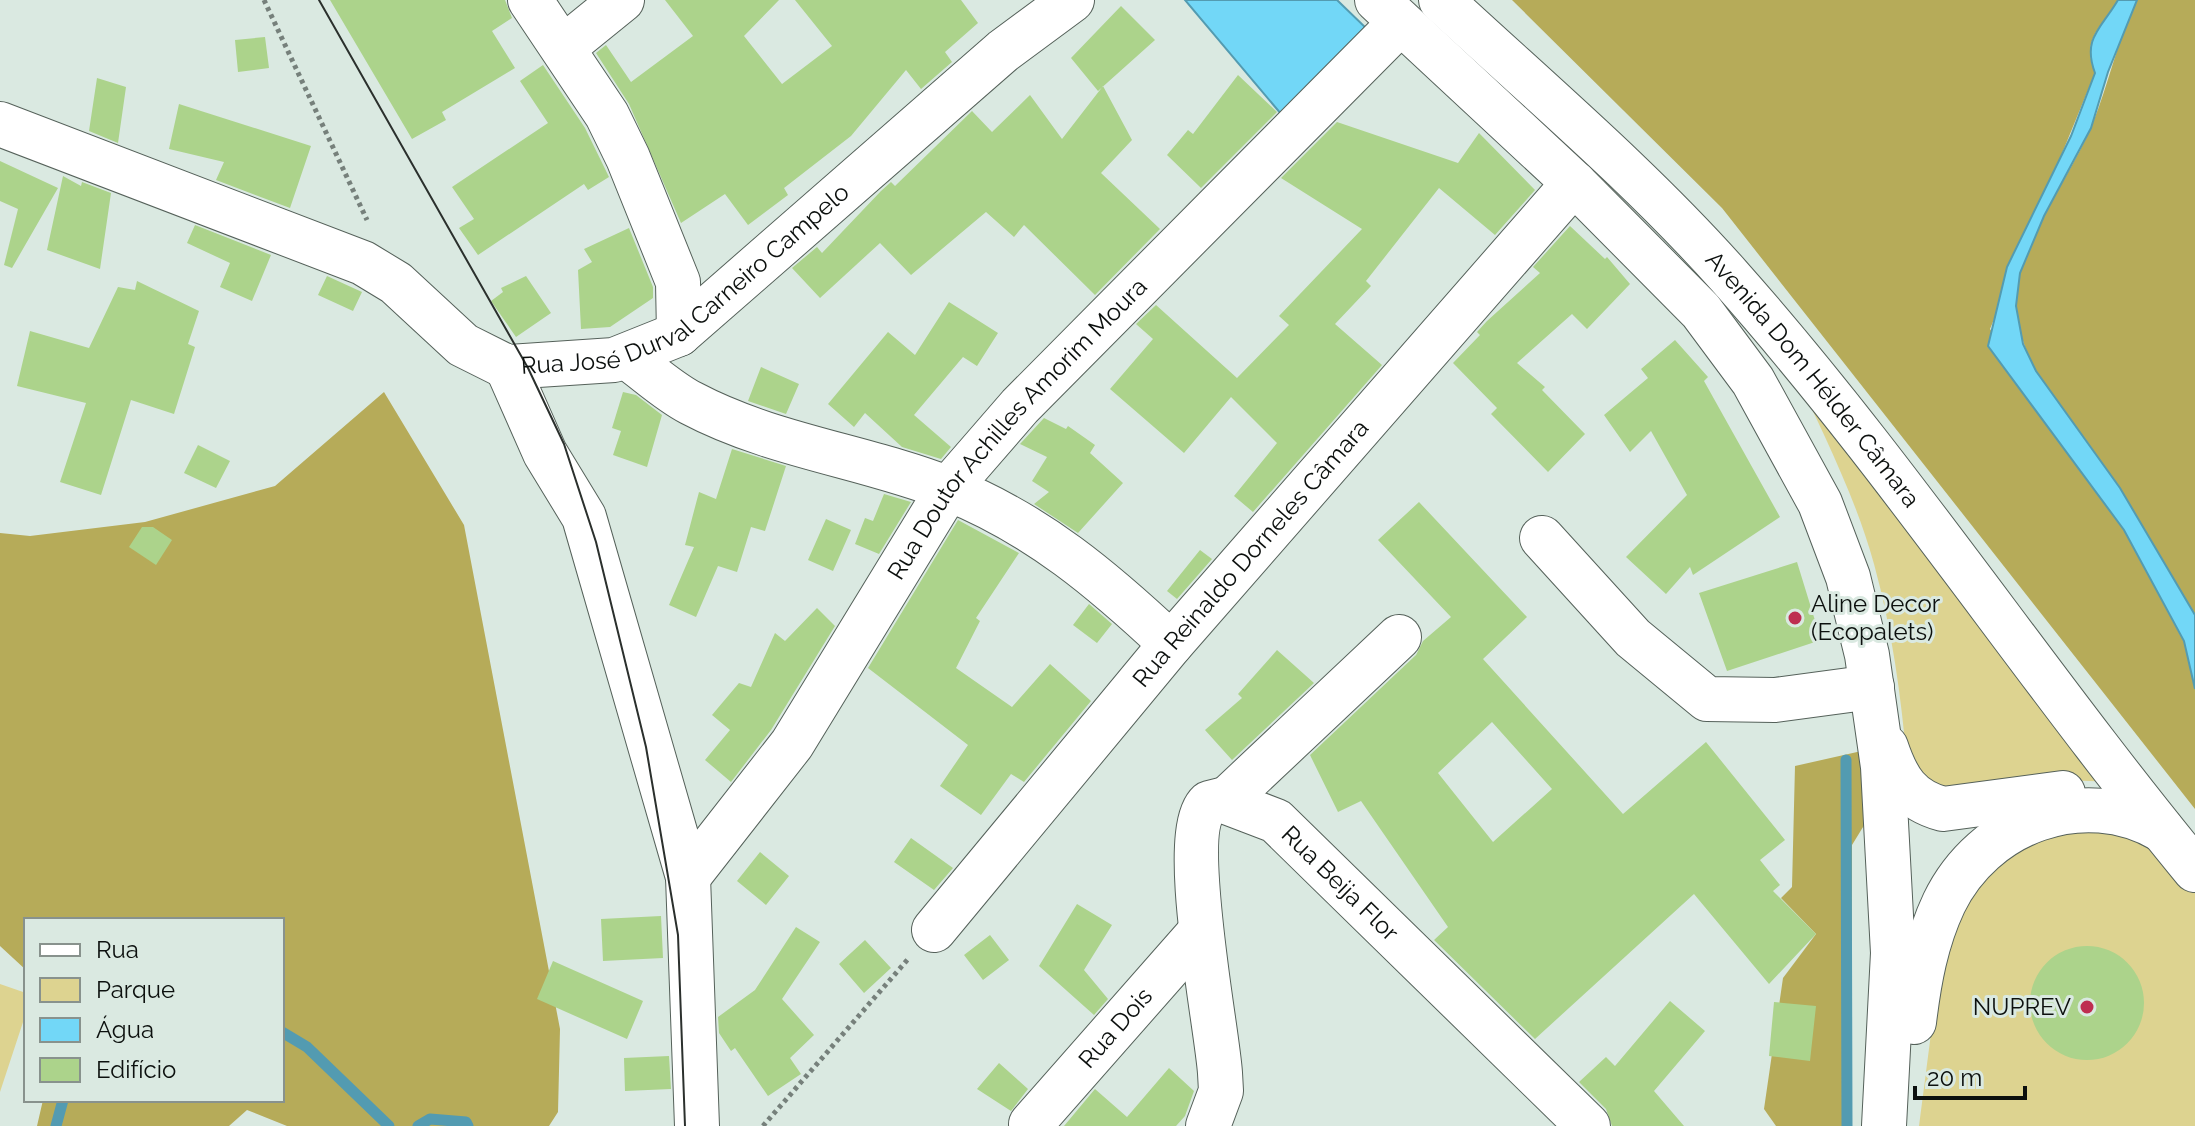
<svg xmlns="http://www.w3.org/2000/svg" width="2195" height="1126" font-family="Raleway,sans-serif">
  <rect width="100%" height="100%" fill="#dae9e1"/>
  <path fill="#ddd390" d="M 1793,368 L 2117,782 L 2061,780 L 1967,796 L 1908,774 C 1902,703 1893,633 1874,564 C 1855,495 1822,432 1793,368 Z
    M 2071,824 L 2144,842 L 2195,887 L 2195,1126 L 1919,1126 L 1940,964 L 1978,873 Z
    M 0,984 L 26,993 L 26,1013 L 0,1092 Z"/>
  <path fill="#b6ab59" d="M 1512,0 L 2118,0 C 2101,29 2081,38 2095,73 L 1990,329 L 2124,530 L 2184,642 L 2195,689 L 2195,809 L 1722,208 Z
    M 2137,0 L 2195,0 L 2195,615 C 2167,576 2147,531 2121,490 C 2083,433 2023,380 2016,308 C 2011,253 2071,177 2092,125 C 2109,84 2117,40 2137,0 Z
    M 384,392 L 464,525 L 560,1029 L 558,1112 L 549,1126 L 287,1126 L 247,1110 L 229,1126 L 37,1126 L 43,1100 L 282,1100 L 282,920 L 26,920 L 26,970 L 0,946 L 0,533 L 30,536 L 145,522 L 275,486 Z
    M 1866,750 L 1871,814 L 1852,845 L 1851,1117 L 1842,1126 L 1776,1126 L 1764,1109 L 1783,978 L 1816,934 L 1781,898 L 1792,887 L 1795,766 Z"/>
  <path fill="#72d7f7" stroke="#539bb1" stroke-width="2" d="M 1185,0 L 1337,0 L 1367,29 L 1287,121 Z
    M 2118,0 L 2137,0 L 2108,72 L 2091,128 L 2044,216 L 2020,273 L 2016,306 L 2023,344 L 2036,371 L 2120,488 L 2195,615 L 2195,689 L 2184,641 L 2124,530 L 1988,346 L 2007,267 L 2071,136 L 2095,73 C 2082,38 2101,29 2118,0 Z"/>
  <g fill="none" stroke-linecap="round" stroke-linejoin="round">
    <path stroke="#539bb1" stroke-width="11" d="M 1846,760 L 1847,1126
      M 282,1032 L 307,1047 L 389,1126
      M 56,1126 L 63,1100
      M 418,1126 L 430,1119 L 466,1122 L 468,1126"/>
  </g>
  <path fill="#acd38b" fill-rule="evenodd" d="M 330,0 L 505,0 L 512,18 L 492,31 L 515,68 L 442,112 L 446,120 L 412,139 Z
    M 665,0 L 779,0 L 744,36 L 782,84 L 832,46 L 795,0 L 961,0 L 978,23 L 945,52 L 952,62 L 921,89 L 906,70 L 851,136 L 784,188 L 788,195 L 748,225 L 725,194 L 681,223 L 629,104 L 596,53 L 606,45 L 631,82 L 693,36 Z
    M 1121,6 L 1155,40 L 1098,91 L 1071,58 Z
    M 265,37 L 269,68 L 238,72 L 235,40 Z
    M 543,65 L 585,128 L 609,177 L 588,190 L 584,184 L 478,255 L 459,228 L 474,219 L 452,187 L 548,123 L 520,81 Z
    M 1238,75 L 1277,112 L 1201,188 L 1167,155 L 1188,130 L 1193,134 Z
    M 97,78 L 126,87 L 118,143 L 89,131 Z
    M 1103,86 L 1132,140 L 1101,173 L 1160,229 L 1095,295 L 1024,225 L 1014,237 L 986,212 L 911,275 L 880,243 L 820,298 L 792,268 L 817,247 L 822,253 L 881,191 L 891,182 L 895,186 L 972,111 L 992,132 L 1030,95 L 1062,139 Z
    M 179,104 L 311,146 L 290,208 L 216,180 L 224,162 L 169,149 Z
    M 1337,122 L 1458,163 L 1479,133 L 1535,190 L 1495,235 L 1439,188 L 1366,281 L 1371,286 L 1335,324 L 1382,365 L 1253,512 L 1234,496 L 1277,443 L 1231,397 L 1184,453 L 1110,389 L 1153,339 L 1136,324 L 1156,305 L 1237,378 L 1289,325 L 1279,316 L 1362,229 L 1281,178 Z
    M 0,161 L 58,188 L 12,268 L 4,265 L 18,209 L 0,201 Z
    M 63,176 L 81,186 L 82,182 L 111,193 L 100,269 L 47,250 Z
    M 195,225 L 271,255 L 252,301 L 220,287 L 230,263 L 187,243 Z
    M 1570,226 L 1605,259 L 1607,257 L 1630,284 L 1587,329 L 1572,314 L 1517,363 L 1545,387 L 1542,390 L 1585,434 L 1548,472 L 1491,414 L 1497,408 L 1453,363 L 1480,335 L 1477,332 L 1487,321 L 1540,273 L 1533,267 Z
    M 629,228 L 653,287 L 653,298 L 610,327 L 581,329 L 578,270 L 592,262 L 584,249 Z
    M 327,276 L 362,292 L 353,311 L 318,295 Z
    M 526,276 L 551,313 L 516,337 L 491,301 L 503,292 L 501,288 Z
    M 137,281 L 199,311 L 188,344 L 195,347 L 174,414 L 131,400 L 101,495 L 60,482 L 86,403 L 17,386 L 30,331 L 89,348 L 118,287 L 135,290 Z
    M 949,302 L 998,333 L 977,366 L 963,357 L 914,415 L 951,447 L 941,459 L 902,447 L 865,413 L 854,427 L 828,404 L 888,332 L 915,355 Z
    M 1675,340 L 1708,377 L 1704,381 L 1780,517 L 1693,575 L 1690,567 L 1666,594 L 1626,557 L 1687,495 L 1651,431 L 1630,452 L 1604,415 L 1648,378 L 1641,369 Z
    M 761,367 L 799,384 L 786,414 L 748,401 Z
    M 623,392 L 636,395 L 662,415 L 647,467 L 613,455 L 621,431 L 612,428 Z
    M 1044,418 L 1066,429 L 1068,426 L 1095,445 L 1090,453 L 1123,483 L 1078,533 L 1034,504 L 1049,492 L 1032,481 L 1047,457 L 1020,444 Z
    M 198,445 L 230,461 L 216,488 L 184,473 Z
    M 732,449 L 786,466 L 765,531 L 751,527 L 737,572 L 718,566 L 696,617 L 669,605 L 694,547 L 685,545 L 699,492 L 716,499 Z
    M 884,494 L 911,502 L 879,554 L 855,544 L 865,518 L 873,521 Z
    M 1419,502 L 1527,617 L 1483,659 L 1623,814 L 1706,742 L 1785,840 L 1760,860 L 1780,885 L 1773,891 L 1816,934 L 1769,984 L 1694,894 L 1535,1039 L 1434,940 L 1448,927 L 1361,801 L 1338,812 L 1310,755 L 1416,655 L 1423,641 L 1451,617 L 1378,540 ZM 1492,722 L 1552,789 L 1493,842 L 1438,773 Z
    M 826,519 L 851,530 L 833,571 L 808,560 Z
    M 958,520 L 1019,553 L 976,618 L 980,621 L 956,668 L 1012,707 L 1050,664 L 1091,701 L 1024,782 L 1011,774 L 981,815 L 940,786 L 968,745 L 868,668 Z
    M 142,527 L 153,527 L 172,540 L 156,565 L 129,547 Z
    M 1200,550 L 1212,559 L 1177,599 L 1167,591 Z
    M 1797,562 L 1821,640 L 1727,671 L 1699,593 Z
    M 1089,604 L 1112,624 L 1097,643 L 1073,625 Z
    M 817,608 L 835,626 L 771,730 L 731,782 L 705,760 L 730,730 L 712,715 L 739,683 L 751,687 L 775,633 L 785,641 Z
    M 1277,650 L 1314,683 L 1232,760 L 1205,730 L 1242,698 L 1238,694 Z
    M 911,838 L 953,868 L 934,890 L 894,862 Z
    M 760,852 L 789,876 L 766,905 L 737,881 Z
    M 1077,904 L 1112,925 L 1084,970 L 1108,999 L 1094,1015 L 1039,966 Z
    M 661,916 L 663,958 L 603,961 L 601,919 Z
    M 796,927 L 820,942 L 782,999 L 814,1035 L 790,1058 L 801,1074 L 768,1096 L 735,1048 L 731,1051 L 719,1033 L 718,1017 L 755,990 Z
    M 990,935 L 1009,960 L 983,980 L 964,955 Z
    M 865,940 L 891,968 L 864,993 L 839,964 Z
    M2030 1003a57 57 0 1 1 114 0a57 57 0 1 1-114 0Z
    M 553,961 L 643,1001 L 627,1039 L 537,999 Z
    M 1670,1001 L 1705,1031 L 1654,1091 L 1684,1126 L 1612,1126 L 1606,1109 L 1579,1082 L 1606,1057 L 1615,1066 Z
    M 1774,1002 L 1816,1006 L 1810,1061 L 1769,1056 Z
    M 669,1056 L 671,1089 L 625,1091 L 624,1058 Z
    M 999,1063 L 1028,1089 L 1011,1111 L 977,1089 Z
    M 1169,1068 L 1194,1091 L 1185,1116 L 1176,1126 L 1064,1126 L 1095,1089 L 1127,1117 Z"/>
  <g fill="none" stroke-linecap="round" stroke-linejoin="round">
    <g stroke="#55615a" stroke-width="46">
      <g id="minor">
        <path d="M 530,0 L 607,115 L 628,158 L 678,282 L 679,334"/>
        <path d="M 564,47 L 622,0"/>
        <path id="s1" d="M 0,124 L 363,263 L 396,283 L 463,345 L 507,367 L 614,360 L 679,334 L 1003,51 L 1072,0"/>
        <path d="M 627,357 C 648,372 668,391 691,403 C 772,446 865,456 949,489 C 1037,524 1104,581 1171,644"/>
        <path d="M 507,367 L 545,453 L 584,517 L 688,877 L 697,1126"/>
        <path d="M 1542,538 L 1633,638 L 1707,699 L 1775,700 L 1872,687"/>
        <path d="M 1225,801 L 1399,637"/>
        <path id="s2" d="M 688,877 L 792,744 L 948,489 L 1020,406 L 1400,23"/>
        <path id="s3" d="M 934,930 L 1171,644 L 1574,183"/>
        <path id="s4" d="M 1031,1124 L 1200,932"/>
        <path id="s5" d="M 1208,1126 L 1221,1091 L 1220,1073 C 1217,1026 1177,832 1209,803 L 1221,800 L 1276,821 L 1588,1126"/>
      </g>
    </g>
    <g stroke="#55615a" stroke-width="46">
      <g id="major">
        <path d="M 1377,0 L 1574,183 L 1701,311 L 1753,381 L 1820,503 L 1848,577 L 1867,655 L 1883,767 L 1893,953 L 1884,1126"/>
        <path id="s6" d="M 1441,0 C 1538,90 1641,177 1729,276 C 1896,464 2035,676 2195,870"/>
        <path d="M 1886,747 C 1897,780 1909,800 1943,809 L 2063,793"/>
        <path d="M 1914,1022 C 1919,981 1926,941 1944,903 C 1983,822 2083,784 2162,830"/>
      </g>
    </g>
    <path stroke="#76807b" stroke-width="5" stroke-dasharray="4 4" stroke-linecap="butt" d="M 264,0 L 367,220
      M 763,1126 L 909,958"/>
    <use href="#minor" stroke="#fff" stroke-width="44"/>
    <use href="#major" stroke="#fff" stroke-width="44"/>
    <path stroke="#2b302d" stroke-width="2" d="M 319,0 L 528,368 L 564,444 L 596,542 L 646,747 L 678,935 L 685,1126"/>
  </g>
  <g fill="#be2e51" stroke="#dae9e1" stroke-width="3">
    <circle cx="1795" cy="618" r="8"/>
    <circle cx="2087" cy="1007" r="8"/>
  </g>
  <g text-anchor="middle" stroke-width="6" stroke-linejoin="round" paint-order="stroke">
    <g font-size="24" fill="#0c100e" stroke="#dae9e1">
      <text dy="8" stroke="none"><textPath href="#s1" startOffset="774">Rua José Durval Carneiro Campelo</textPath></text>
      <text dy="8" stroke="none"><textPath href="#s6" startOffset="532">Avenida Dom Hélder Câmara</textPath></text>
      <text dy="8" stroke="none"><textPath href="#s2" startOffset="558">Rua Doutor Achilles Amorim Moura</textPath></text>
      <text dy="8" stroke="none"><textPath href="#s3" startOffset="492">Rua Reinaldo Dorneles Câmara</textPath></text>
      <text dy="8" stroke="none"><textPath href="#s5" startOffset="490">Rua Beija Flor</textPath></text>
      <text dy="8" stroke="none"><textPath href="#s4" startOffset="128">Rua Dois</textPath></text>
    </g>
    <g font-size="24" fill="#0c100e" stroke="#dae9e1" text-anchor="start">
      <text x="1811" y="612">Aline Decor<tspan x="1811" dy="28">(Ecopalets)</tspan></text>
      <text x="2071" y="1015" text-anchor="end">NUPREV</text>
    </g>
  </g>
  <rect x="24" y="918" width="260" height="184" fill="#dae9e1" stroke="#88928d" stroke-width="2"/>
  <rect x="40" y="944" width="40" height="12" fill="#ffffff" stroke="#88928d" stroke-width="2"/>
  <text x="96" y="958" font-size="24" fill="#0c100e">Rua</text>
  <rect x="40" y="978" width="40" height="24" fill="#ddd390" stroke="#88928d" stroke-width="2"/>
  <text x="96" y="998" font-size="24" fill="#0c100e">Parque</text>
  <rect x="40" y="1018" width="40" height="24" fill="#72d7f7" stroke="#88928d" stroke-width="2"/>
  <text x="96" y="1038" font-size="24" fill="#0c100e">Água</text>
  <rect x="40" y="1058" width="40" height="24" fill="#acd38b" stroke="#88928d" stroke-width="2"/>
  <text x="96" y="1078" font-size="24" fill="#0c100e">Edifício</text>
  <path d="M1915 1086v12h110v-12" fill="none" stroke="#0c100e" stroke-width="4"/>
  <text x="1927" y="1086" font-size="24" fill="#0c100e" stroke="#dae9e1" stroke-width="6" paint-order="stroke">20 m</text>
</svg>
